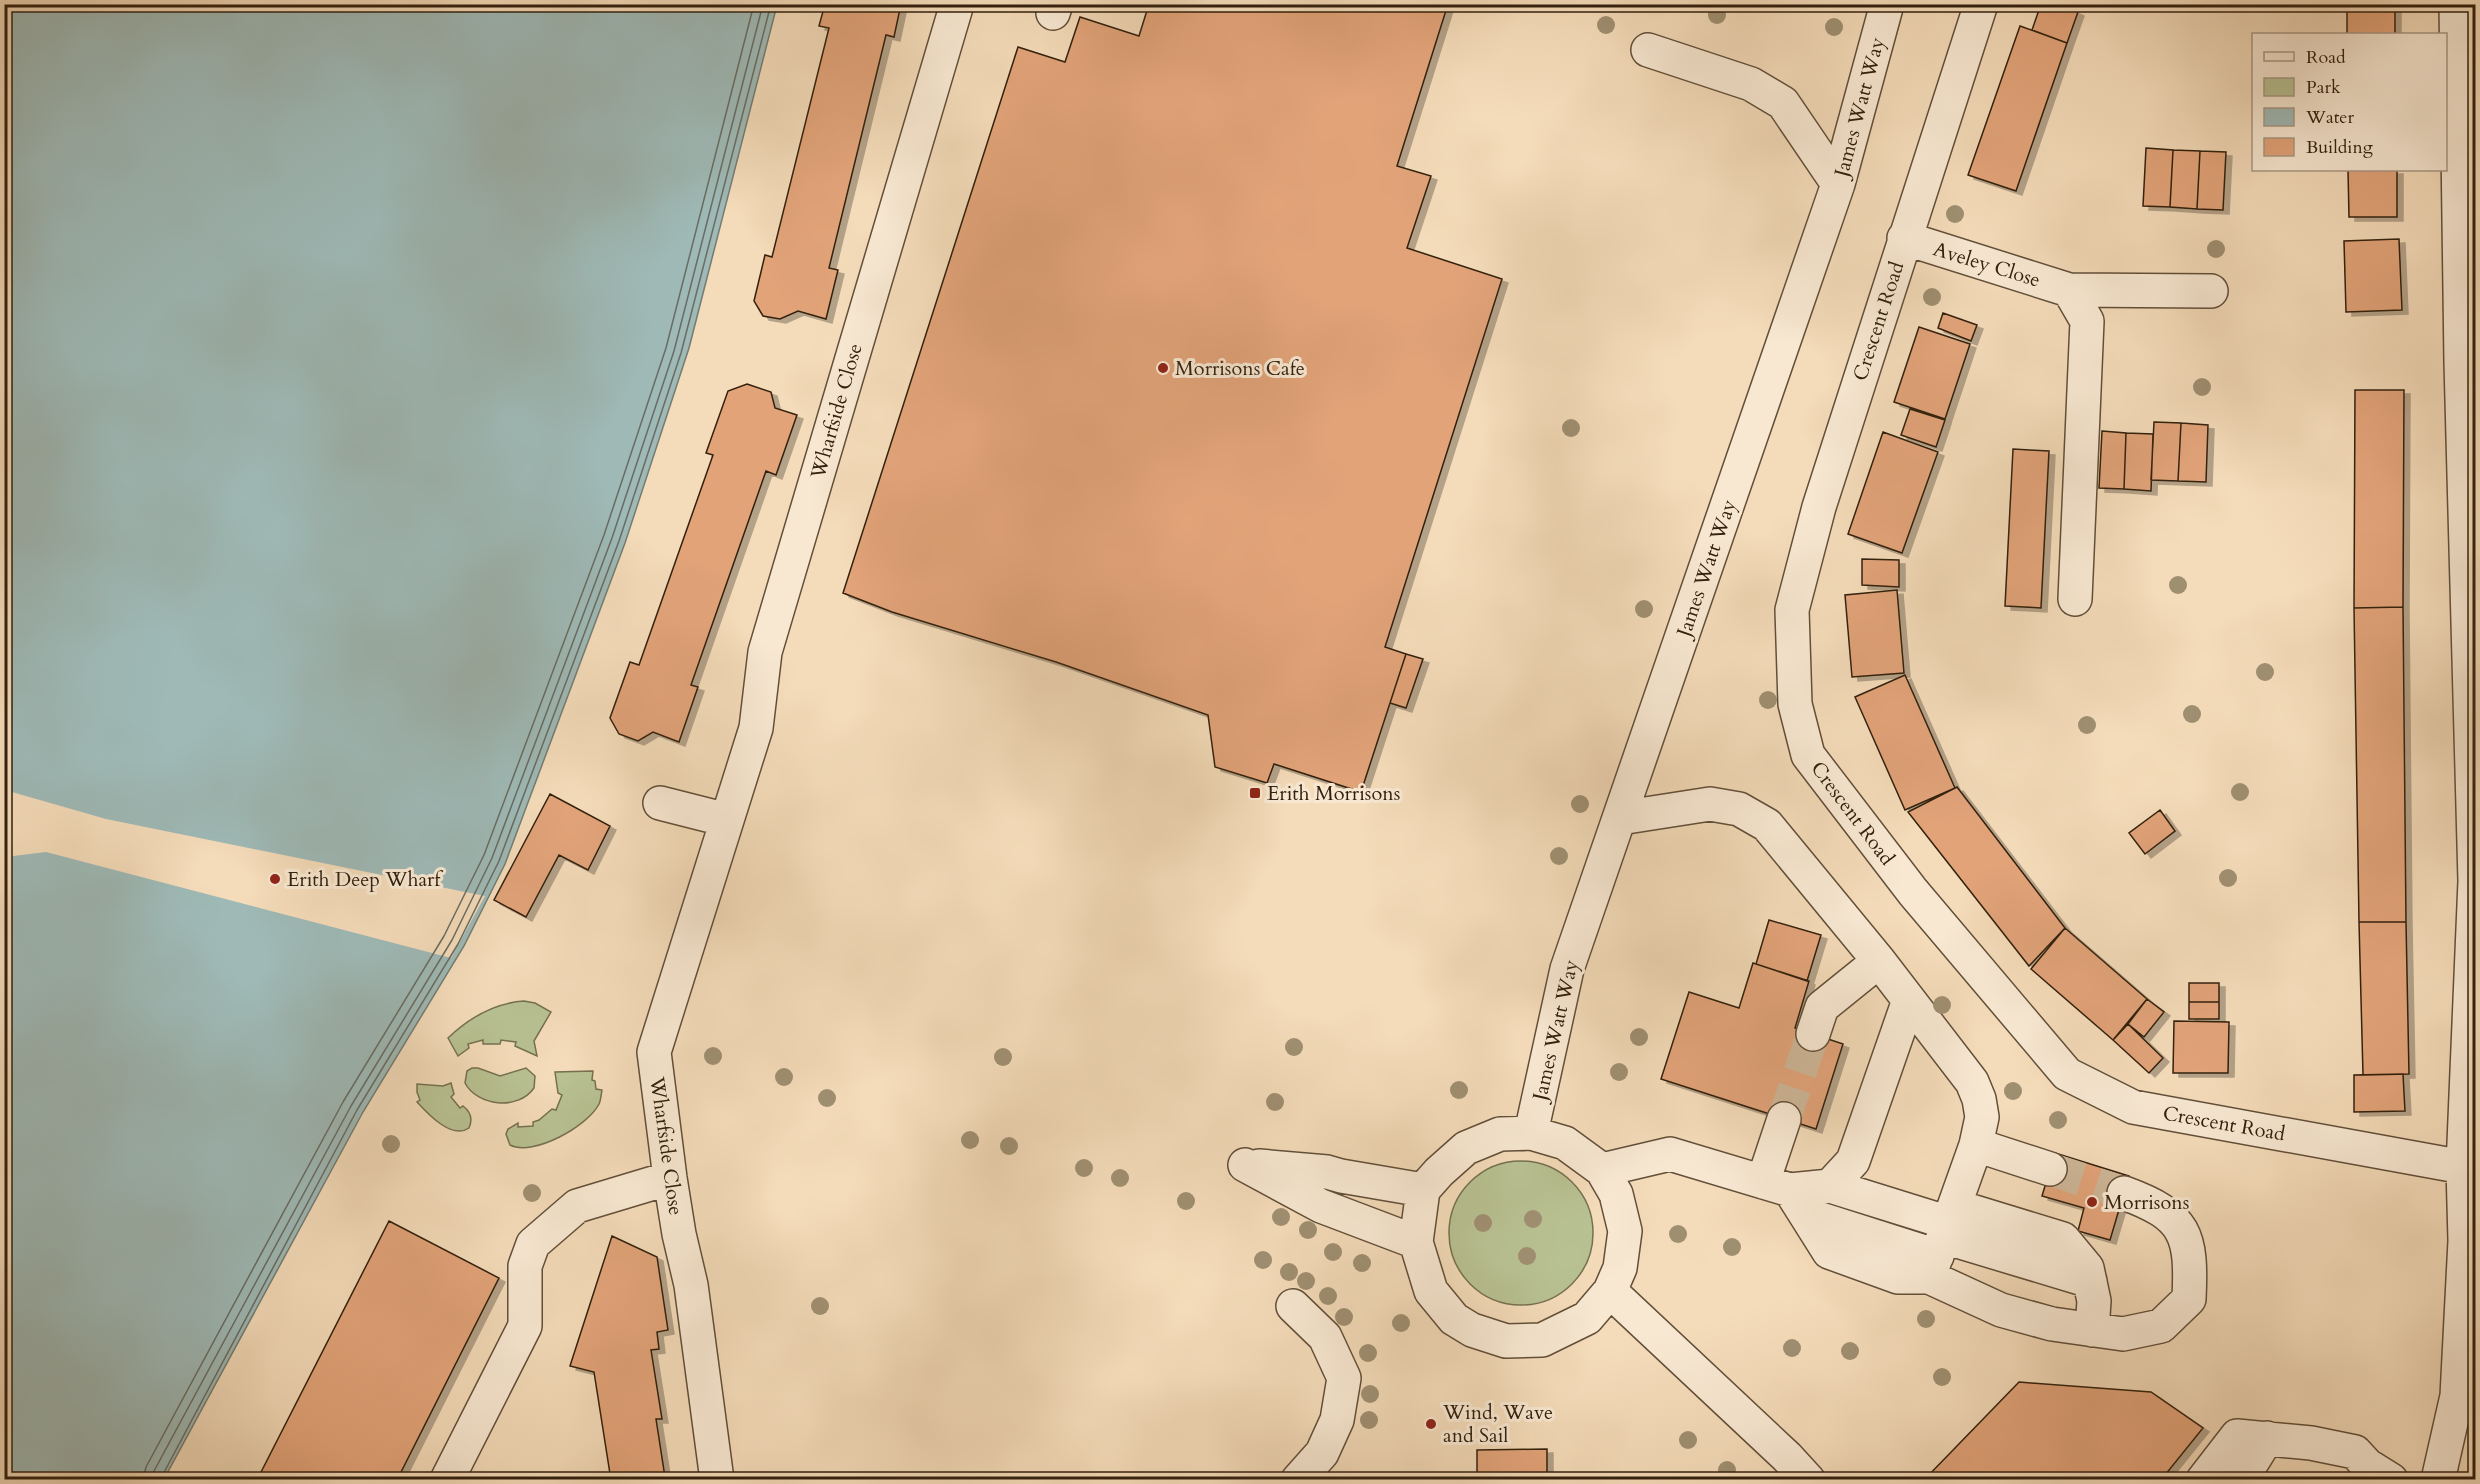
<svg xmlns="http://www.w3.org/2000/svg" width="2480" height="1484" font-family="Cardo,serif">
  <defs>
    <filter id="shadow"><feDropShadow dx="6" dy="4" stdDeviation="0" flood-color="#0004"/></filter>
  </defs>
  <rect width="100%" height="100%" fill="#f4dbb9"/>
  <filter id="stains"><feTurbulence type="fractalNoise" baseFrequency=".00333" numOctaves="4"/><feColorMatrix values="0 0 0 0 .2 0 0 0 0 .09 0 0 0 0 .02 0 0 0 .5 -.17"/></filter>
  <radialGradient id="worn" r=".72"><stop offset=".6" stop-color="#630" stop-opacity="0"/><stop offset="1" stop-color="#630" stop-opacity=".3"/></radialGradient>
  <path fill="#b8c192" stroke="#757050" stroke-width="1.5" d="M 524,1001 L 535,1003 L 551,1012 L 534,1041 L 537,1056 L 515,1046 L 516,1042 L 501,1040 L 500,1044 L 483,1044 L 483,1040 L 468,1044 L 469,1048 L 458,1056 L 448,1038 C 469,1018 494,1003 524,1001 Z
    M 472,1068 L 478,1068 L 500,1076 L 526,1068 L 535,1076 L 534,1088 C 518,1111 477,1106 465,1083 L 467,1071 Z
    M 593,1071 L 592,1080 L 595,1081 L 596,1089 L 602,1090 C 601,1094 601,1100 599,1104 C 588,1126 533,1157 510,1145 L 506,1134 L 508,1129 L 518,1123 L 518,1127 L 533,1126 L 533,1122 L 539,1120 L 552,1109 L 556,1110 L 562,1095 L 558,1093 L 555,1072 Z
    M 451,1083 L 454,1094 L 451,1097 L 460,1108 L 463,1106 C 471,1112 473,1119 469,1128 C 452,1140 428,1114 417,1102 L 420,1100 L 417,1092 L 417,1084 L 443,1086 Z
    M1449 1233a72 72 0 1 1 144 0a72 72 0 1 1-144 0Z"/>
  <path fill="#9eb9b6" stroke="#737c73" stroke-width="1.5" d="M 5,5 L 777,5 L 689,348 L 625,543 L 505,864 L 464,946 L 363,1112 L 164,1479 L 5,1480 Z"/>
  <path fill="#f4dbb9" d="M 5,790 L 106,819 L 485,896 L 451,958 L 46,852 L 5,857 Z"/>
  <g fill="none" stroke-linecap="round" stroke-linejoin="round">
    <path stroke="#686c62" stroke-width="1.5" d="M 143,1480 L 146,1467 L 343,1102 L 444,936 L 484,855 L 604,535 L 666,348 L 754,4
      M 152,1480 L 154,1471 L 351,1106 L 452,940 L 492,858 L 612,538 L 674,351 L 763,4
      M 160,1480 L 357,1110 L 458,944 L 499,861 L 619,541 L 681,353 L 771,4"/>
  </g>
  <path fill="#e2a379" stroke="#32200e" stroke-width="1.5" filter="url(#shadow)" d="M 825,4 L 901,4 L 894,37 L 886,35 L 829,268 L 838,270 L 826,319 L 798,311 L 780,319 L 763,316 L 754,301 L 765,255 L 772,257 L 829,28 L 819,26 Z
    M 1149,4 L 1448,4 L 1397,166 L 1431,176 L 1407,248 L 1502,279 L 1385,647 L 1406,654 L 1361,792 L 1274,764 L 1267,783 L 1215,767 L 1208,715 L 1056,662 L 892,612 L 843,593 L 1018,47 L 1065,62 L 1080,17 L 1139,36 Z
    M 2041,4 L 2057,4 L 2078,12 L 2067,43 L 2032,30 Z
    M 2347,4 L 2395,4 L 2395,34 L 2347,34 Z
    M 2020,26 L 2067,43 L 2016,191 L 1968,175 Z
    M 2146,148 L 2173,150 L 2170,207 L 2143,206 Z
    M 2173,150 L 2200,151 L 2197,209 L 2170,207 Z
    M 2200,151 L 2226,152 L 2223,210 L 2197,209 Z
    M 2348,170 L 2397,170 L 2397,217 L 2349,217 Z
    M 2399,239 L 2402,310 L 2346,312 L 2344,241 Z
    M 1943,313 L 1977,325 L 1971,341 L 1938,328 Z
    M 1919,327 L 1970,344 L 1945,419 L 1894,402 Z
    M 747,384 L 771,392 L 775,408 L 797,415 L 776,475 L 766,471 L 691,685 L 698,687 L 679,742 L 653,732 L 638,741 L 619,734 L 610,718 L 630,662 L 639,665 L 713,455 L 706,453 L 728,391 Z
    M 2355,390 L 2404,390 L 2403,607 L 2354,608 Z
    M 1910,409 L 1945,420 L 1936,447 L 1901,435 Z
    M 2154,422 L 2181,423 L 2178,481 L 2151,480 Z
    M 2181,423 L 2208,425 L 2206,482 L 2178,481 Z
    M 2102,431 L 2126,433 L 2124,489 L 2099,488 Z
    M 1883,432 L 1938,452 L 1902,553 L 1848,534 Z
    M 2126,433 L 2153,434 L 2151,491 L 2124,489 Z
    M 2013,449 L 2049,451 L 2041,608 L 2005,606 Z
    M 1862,559 L 1899,560 L 1899,587 L 1862,585 Z
    M 1897,590 L 1904,673 L 1852,677 L 1845,595 Z
    M 2403,607 L 2406,922 L 2359,922 L 2354,608 Z
    M 1406,654 L 1423,659 L 1406,708 L 1390,703 Z
    M 1905,675 L 1955,788 L 1905,810 L 1855,697 Z
    M 1957,787 L 2065,928 L 2029,966 L 1908,812 Z
    M 550,794 L 610,826 L 588,870 L 559,855 L 526,917 L 494,900 Z
    M 2160,810 L 2175,831 L 2145,854 L 2129,833 Z
    M 1769,920 L 1821,935 L 1807,981 L 1756,964 Z
    M 2359,922 L 2406,922 L 2409,1074 L 2363,1075 Z
    M 2065,928 L 2147,999 L 2113,1040 L 2031,969 Z
    M 1753,963 L 1809,981 L 1795,1028 L 1843,1044 L 1816,1129 L 1661,1079 L 1689,992 L 1739,1008 Z
    M 2189,983 L 2219,983 L 2219,1002 L 2189,1002 Z
    M 2147,999 L 2164,1012 L 2144,1037 L 2128,1024 Z
    M 2189,1002 L 2219,1002 L 2219,1019 L 2189,1019 Z
    M 2174,1021 L 2229,1022 L 2228,1073 L 2173,1073 Z
    M 2128,1024 L 2163,1058 L 2149,1073 L 2113,1040 Z
    M 2403,1074 L 2405,1111 L 2354,1112 L 2354,1075 Z
    M 2055,1153 L 2129,1176 L 2110,1240 L 2078,1231 L 2084,1208 L 2042,1196 Z
    M 389,1221 L 499,1278 L 397,1480 L 257,1480 Z
    M 612,1236 L 657,1257 L 668,1330 L 657,1332 L 659,1349 L 651,1350 L 662,1419 L 656,1419 L 665,1477 L 669,1476 L 670,1480 L 572,1480 L 610,1474 L 594,1372 L 570,1366 Z
    M 2019,1382 L 2151,1392 L 2203,1428 L 2161,1480 L 1924,1480 Z
    M 1547,1449 L 1547,1480 L 1477,1480 L 1477,1450 Z"/>
  <g fill="none" stroke-linecap="round" stroke-linejoin="round">
    <path stroke="#cdb697" stroke-width="33" stroke-dasharray="33 16" stroke-linecap="butt" d="M 1784,1119 L 1813,1034
      M 2050,1169 L 2124,1193"/>
    <g stroke="#624f39" stroke-width="36">
      <path id="minor" d="M 1981,4 L 1819,507 L 1792,610 L 1795,704 L 1808,755 L 1913,892 L 2067,1074 L 2133,1107 L 2463,1167
        M 1053,13 L 1056,4
        M 1648,50 L 1751,84 L 1783,103 L 1838,184
        M 1904,238 L 2069,290 L 2211,291
        M 2069,290 L 2087,321 L 2075,599
        M 660,803 L 727,820
        M 1620,818 L 1710,804 L 1739,809 L 1767,825 L 1879,961 L 1972,1082 L 1979,1099 L 1982,1117 L 1976,1145 L 1929,1277
        M 1813,1034 L 1822,1007 L 1879,961
        M 1531,1133 L 1567,969 L 1838,184 L 1887,4
        M 1531,1133 L 1565,1143 L 1602,1170 L 1616,1194 L 1625,1231 L 1620,1268 L 1610,1291 L 1587,1318 L 1542,1340 L 1506,1341 L 1472,1330 L 1454,1319 L 1431,1291 L 1416,1242 L 1423,1190 L 1439,1172 L 1466,1148 L 1500,1134 Z
        M 1976,1145 L 2050,1169
        M 1245,1165 L 1321,1206 L 1416,1242
        M 1259,1166 L 1327,1172 L 1341,1176 L 1423,1190
        M 1602,1170 L 1670,1154 L 1790,1190 L 1830,1186 L 1949,1223
        M 1763,1182 L 1784,1119
        M 1830,1186 L 1853,1161 L 1909,1000
        M 1790,1190 L 1829,1252 L 1898,1277 L 1929,1277 L 2001,1310 L 2052,1324 L 2123,1334 L 2161,1326 L 2189,1299 C 2192,1235 2187,1216 2124,1193
        M 1955,1206 L 2063,1239 L 2087,1268 L 2094,1301 L 2092,1330
        M 1805,1214 L 1937,1256
        M 1944,1237 L 2090,1281
        M 1610,1291 L 1787,1457 L 1808,1480
        M 1293,1306 L 1325,1337 L 1344,1378 L 1337,1420 L 1322,1453 L 1298,1480
        M 447,1480 L 525,1326 L 525,1266 L 533,1244 L 577,1206 L 670,1178
        M 717,1480 L 691,1285 L 679,1234 L 670,1178 L 654,1052 L 756,728 L 765,652 L 957,4
        M 2203,1480 L 2237,1436 L 2311,1443 L 2355,1452 L 2367,1465 L 2391,1480
        M 2241,1480 L 2267,1438
        M 2438,1480 L 2457,1396 L 2465,1241 L 2463,1167 L 2475,881 L 2461,363 L 2456,4"/>
    </g>
    <use href="#minor" stroke="#f8e8d2" stroke-width="33"/>
  </g>
  <g fill="#9f8f71">
    <circle cx="1717" cy="15" r="9"/>
    <circle cx="1606" cy="25" r="9"/>
    <circle cx="1834" cy="27" r="9"/>
    <circle cx="1955" cy="214" r="9"/>
    <circle cx="2216" cy="249" r="9"/>
    <circle cx="1932" cy="297" r="9"/>
    <circle cx="2202" cy="387" r="9"/>
    <circle cx="1571" cy="428" r="9"/>
    <circle cx="2178" cy="585" r="9"/>
    <circle cx="1644" cy="609" r="9"/>
    <circle cx="2265" cy="672" r="9"/>
    <circle cx="1768" cy="700" r="9"/>
    <circle cx="2192" cy="714" r="9"/>
    <circle cx="2087" cy="725" r="9"/>
    <circle cx="2240" cy="792" r="9"/>
    <circle cx="1580" cy="804" r="9"/>
    <circle cx="1559" cy="856" r="9"/>
    <circle cx="2228" cy="878" r="9"/>
    <circle cx="1942" cy="1005" r="9"/>
    <circle cx="1639" cy="1037" r="9"/>
    <circle cx="1294" cy="1047" r="9"/>
    <circle cx="713" cy="1056" r="9"/>
    <circle cx="1003" cy="1057" r="9"/>
    <circle cx="1619" cy="1072" r="9"/>
    <circle cx="784" cy="1077" r="9"/>
    <circle cx="1459" cy="1090" r="9"/>
    <circle cx="2013" cy="1091" r="9"/>
    <circle cx="827" cy="1098" r="9"/>
    <circle cx="1275" cy="1102" r="9"/>
    <circle cx="2058" cy="1120" r="9"/>
    <circle cx="970" cy="1140" r="9"/>
    <circle cx="391" cy="1144" r="9"/>
    <circle cx="1009" cy="1146" r="9"/>
    <circle cx="1084" cy="1168" r="9"/>
    <circle cx="1120" cy="1178" r="9"/>
    <circle cx="532" cy="1193" r="9"/>
    <circle cx="1186" cy="1201" r="9"/>
    <circle cx="1281" cy="1217" r="9"/>
    <circle cx="1533" cy="1219" r="9"/>
    <circle cx="1483" cy="1223" r="9"/>
    <circle cx="1308" cy="1230" r="9"/>
    <circle cx="1678" cy="1234" r="9"/>
    <circle cx="1732" cy="1247" r="9"/>
    <circle cx="1333" cy="1252" r="9"/>
    <circle cx="1527" cy="1256" r="9"/>
    <circle cx="1263" cy="1260" r="9"/>
    <circle cx="1362" cy="1263" r="9"/>
    <circle cx="1289" cy="1272" r="9"/>
    <circle cx="1306" cy="1281" r="9"/>
    <circle cx="1328" cy="1296" r="9"/>
    <circle cx="820" cy="1306" r="9"/>
    <circle cx="1344" cy="1317" r="9"/>
    <circle cx="1926" cy="1319" r="9"/>
    <circle cx="1401" cy="1323" r="9"/>
    <circle cx="1792" cy="1348" r="9"/>
    <circle cx="1850" cy="1351" r="9"/>
    <circle cx="1368" cy="1353" r="9"/>
    <circle cx="1942" cy="1377" r="9"/>
    <circle cx="1370" cy="1394" r="9"/>
    <circle cx="1369" cy="1420" r="9"/>
    <circle cx="1688" cy="1440" r="9"/>
    <circle cx="1727" cy="1470" r="9"/>
  </g>
  <g fill="#8f2418" stroke="#f8e8d2" stroke-width="2">
    <circle cx="1163" cy="368" r="6"/>
    <rect x="1249" y="787" width="12" height="12" rx="3"/>
    <circle cx="275" cy="879" r="6"/>
    <circle cx="2092" cy="1202" r="6"/>
    <circle cx="1431" cy="1424" r="6"/>
  </g>
  <g text-anchor="middle" stroke-width="6" stroke-linejoin="round" paint-order="stroke">
    <g font-size="20" fill="#32200e" stroke="#f8e8d2">
      <text transform="translate(1859 107) rotate(-75)" y="7">James Watt Way</text>
      <text transform="translate(1987 264) rotate(17)" y="7">Aveley Close</text>
      <text transform="translate(1878 321) rotate(-72)" y="7">Crescent Road</text>
      <text transform="translate(836 411) rotate(-74)" y="7">Wharfside Close</text>
      <text transform="translate(1706 568) rotate(-71)" y="7">James Watt Way</text>
      <text transform="translate(1853 813) rotate(53)" y="7">Crescent Road</text>
      <text transform="translate(1555 1030) rotate(-77)" y="7">James Watt Way</text>
      <text transform="translate(2224 1123) rotate(10)" y="7">Crescent Road</text>
      <text transform="translate(667 1146) rotate(82)" y="7">Wharfside Close</text>
    </g>
    <g font-size="20" fill="#32200e" stroke="#f8e8d2" text-anchor="start">
      <text x="1175" y="375">Morrisons Cafe</text>
      <text x="1267" y="800">Erith Morrisons</text>
      <text x="287" y="886">Erith Deep Wharf</text>
      <text x="2104" y="1209">Morrisons</text>
      <text x="1443" y="1419">Wind, Wave<tspan x="1443" dy="23">and Sail</tspan></text>
    </g>
  </g>
  <rect width="2480" height="1484" fill="none" stroke="#f4dbb9" stroke-width="24"/>
  <rect x="6" y="6" width="2468" height="1472" fill="none" stroke="#32200e" stroke-width="3"/>
  <rect x="12" y="12" width="2456" height="1460" fill="none" stroke="#32200e" stroke-width="1.5"/>
  <rect x="2252" y="33" width="195" height="138" fill="#f8e8d2" stroke="#a99884" stroke-width="1.5"/>
  <rect x="2264" y="52" width="30" height="9" fill="#f8e8d2" stroke="#a99884" stroke-width="1.5"/>
  <text x="2306" y="63" font-size="18" fill="#32200e">Road</text>
  <rect x="2264" y="78" width="30" height="18" fill="#b8c192" stroke="#a99884" stroke-width="1.5"/>
  <text x="2306" y="93" font-size="18" fill="#32200e">Park</text>
  <rect x="2264" y="108" width="30" height="18" fill="#9eb9b6" stroke="#a99884" stroke-width="1.5"/>
  <text x="2306" y="123" font-size="18" fill="#32200e">Water</text>
  <rect x="2264" y="138" width="30" height="18" fill="#e2a379" stroke="#a99884" stroke-width="1.5"/>
  <text x="2306" y="153" font-size="18" fill="#32200e">Building</text>
  <rect width="100%" height="100%" filter="url(#stains)"/>
  <rect width="100%" height="100%" fill="url(#worn)"/>
</svg>
